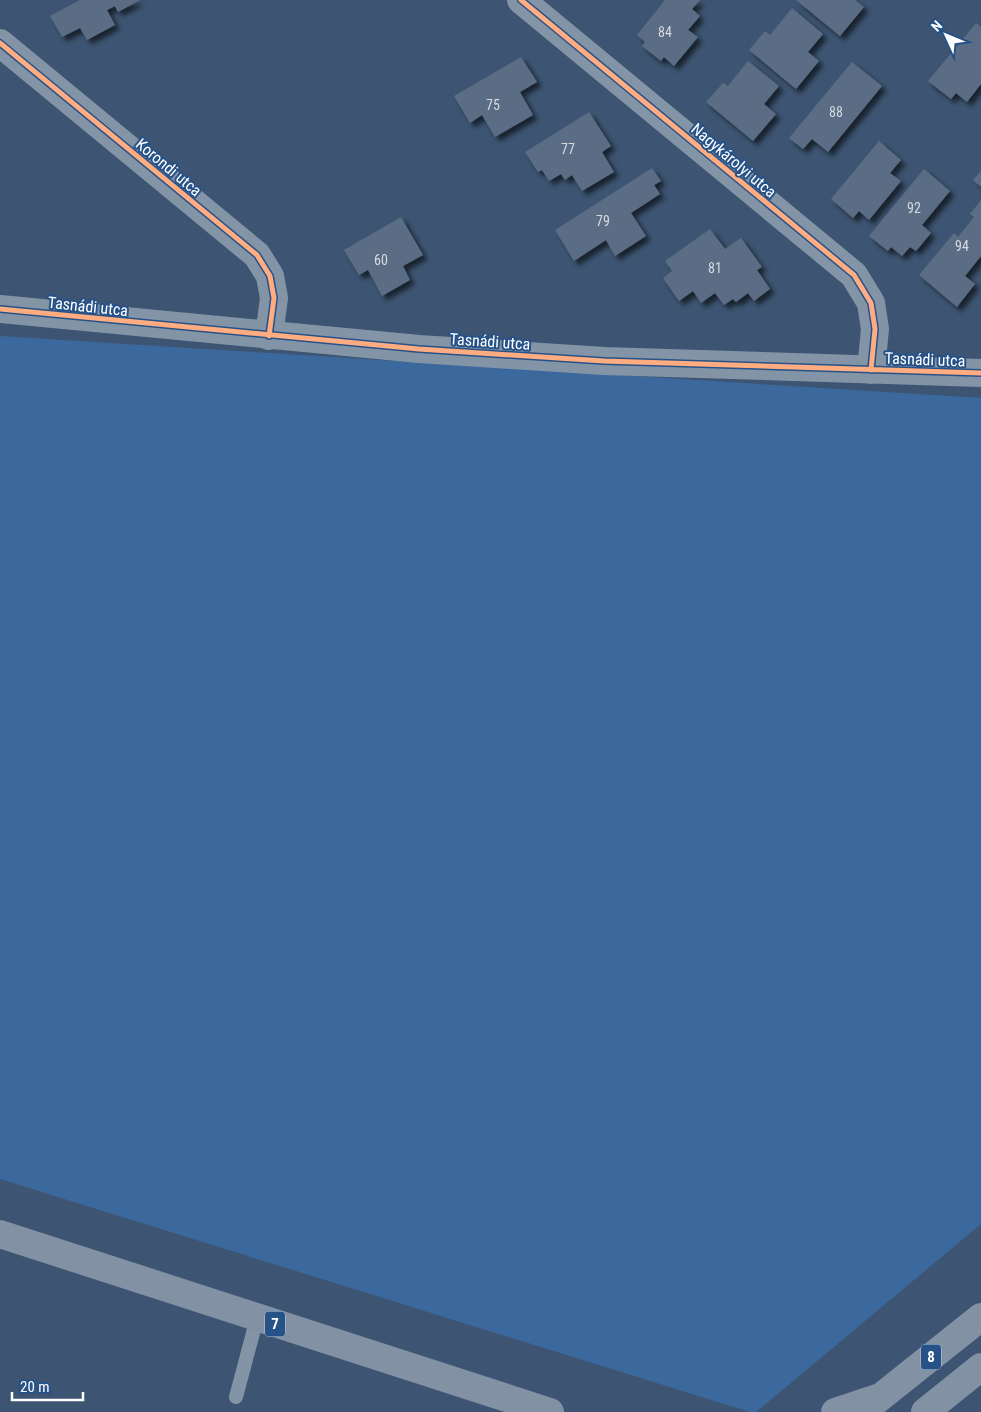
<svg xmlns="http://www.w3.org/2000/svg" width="981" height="1412" font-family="'Roboto Condensed',sans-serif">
  <defs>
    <filter id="shadow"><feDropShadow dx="4.5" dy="4.5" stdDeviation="2.5" flood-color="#0009"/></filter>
  </defs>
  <rect width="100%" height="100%" fill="#3d5572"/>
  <path fill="#3c699d" d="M 0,336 L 981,398 L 981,1224 L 756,1412 L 750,1412 L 0,1179 Z"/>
  <path fill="#5a6d84" filter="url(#shadow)" d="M 80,0 L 140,0 L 118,12 L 115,6 L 107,10 L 115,25 L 87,40 L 80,28 L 62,37 L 50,16 Z
    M 665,0 L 700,0 L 692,9 L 700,16 L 688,30 L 698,37 L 674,66 L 664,57 L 661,61 L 642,46 L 645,42 L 637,35 Z
    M 796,0 L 855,0 L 864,7 L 840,36 Z
    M 792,8 L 823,34 L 808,52 L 819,61 L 796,89 L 749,50 L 765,31 L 770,35 Z
    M 976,23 L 981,27 L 981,84 L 967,102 L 956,93 L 951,99 L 928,81 Z
    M 521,57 L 537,82 L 520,92 L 533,115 L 495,137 L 482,115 L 470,123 L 454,96 Z
    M 748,61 L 779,86 L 764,104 L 776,114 L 753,141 L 706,102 L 723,83 L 728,86 Z
    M 852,62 L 882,86 L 828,152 L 812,139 L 803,149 L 789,138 Z
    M 589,112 L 611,146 L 602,152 L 614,172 L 582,191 L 572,175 L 565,180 L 561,174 L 549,181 L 542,170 L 538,172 L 525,152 Z
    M 879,141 L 901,160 L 890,173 L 901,181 L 869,220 L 859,211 L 853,218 L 831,199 Z
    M 652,168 L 661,181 L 654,185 L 660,194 L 631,213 L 646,236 L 615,256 L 606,240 L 574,261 L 555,230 Z
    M 924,169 L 950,191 L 922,225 L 931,233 L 916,251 L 910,247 L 902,256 L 891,247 L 888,251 L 869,236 Z
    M 981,171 L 981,187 L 973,180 Z
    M 981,200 L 981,256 L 965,276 L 975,284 L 957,307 L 919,275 L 954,233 L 958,237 L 974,217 L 970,214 Z
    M 401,217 L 423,255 L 403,266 L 410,280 L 382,296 L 368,270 L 359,275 L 344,250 Z
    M 710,229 L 725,249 L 741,238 L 762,267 L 757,270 L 770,289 L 754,301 L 748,293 L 736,302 L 733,299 L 724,305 L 715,293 L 701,303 L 693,291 L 679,301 L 663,278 L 672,271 L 665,261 Z"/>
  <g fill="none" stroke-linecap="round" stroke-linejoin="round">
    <path stroke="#8494a7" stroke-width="14" d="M 236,1397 L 257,1318"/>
    <path stroke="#8494a7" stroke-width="28" d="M 521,0 L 854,275 L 871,303 L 875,329 L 871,370
      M 0,43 L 257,255 L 270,276 L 274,298 L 269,336
      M 0,309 L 419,349 L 604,361 L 981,373"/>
    <path stroke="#8391a5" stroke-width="28" d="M 0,1234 L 550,1412
      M 835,1412 L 880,1397
      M 862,1412 L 981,1317
      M 925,1412 L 981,1367"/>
    <g stroke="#275288" stroke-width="8">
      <path id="cycleway" d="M 521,0 L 854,275 L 871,303 L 875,329 L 871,370
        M 0,43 L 257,255 L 270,276 L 274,298 L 269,336
        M 0,309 L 419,349 L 604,361 L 981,373"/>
    </g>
    <use href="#cycleway" stroke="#ffac80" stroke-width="5"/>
  </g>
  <g text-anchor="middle" stroke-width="4" stroke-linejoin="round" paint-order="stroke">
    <g font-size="14" fill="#d6dae0">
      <text x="665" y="37">84</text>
      <text x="493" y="110">75</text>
      <text x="836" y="117">88</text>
      <text x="568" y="154">77</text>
      <text x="914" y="213">92</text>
      <text x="603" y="226">79</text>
      <text x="962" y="251">94</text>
      <text x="381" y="265">60</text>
      <text x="715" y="273">81</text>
    </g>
    <g fill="#275288" stroke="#becbdb" stroke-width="1">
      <rect x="265" y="1311.5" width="20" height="25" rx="4"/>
      <rect x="921" y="1344.5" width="20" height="25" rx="4"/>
    </g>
    <g font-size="15" font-weight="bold" fill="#fff">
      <text x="275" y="1329">7</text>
      <text x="931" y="1362">8</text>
    </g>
    <g font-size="16" fill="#fff" stroke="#275288">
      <text transform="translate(734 160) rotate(40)" y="6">Nagykárolyi utca</text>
      <text transform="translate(169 167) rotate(40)" y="6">Korondi utca</text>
      <text transform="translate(88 306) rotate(6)" y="6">Tasnádi utca</text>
      <text transform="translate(490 341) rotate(4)" y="6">Tasnádi utca</text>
      <text transform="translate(925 359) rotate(2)" y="6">Tasnádi utca</text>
    </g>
  </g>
  <g transform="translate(946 35) rotate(314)" stroke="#275288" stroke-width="4" paint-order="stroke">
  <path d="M0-4L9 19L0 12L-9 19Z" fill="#ffffff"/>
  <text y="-8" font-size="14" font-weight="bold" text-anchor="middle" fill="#ffffff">N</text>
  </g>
  <path d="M12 1392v8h71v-8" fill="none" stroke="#ffffff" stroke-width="2.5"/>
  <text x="20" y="1392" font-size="15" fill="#ffffff" stroke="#275288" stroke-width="4" paint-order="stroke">20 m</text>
</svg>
